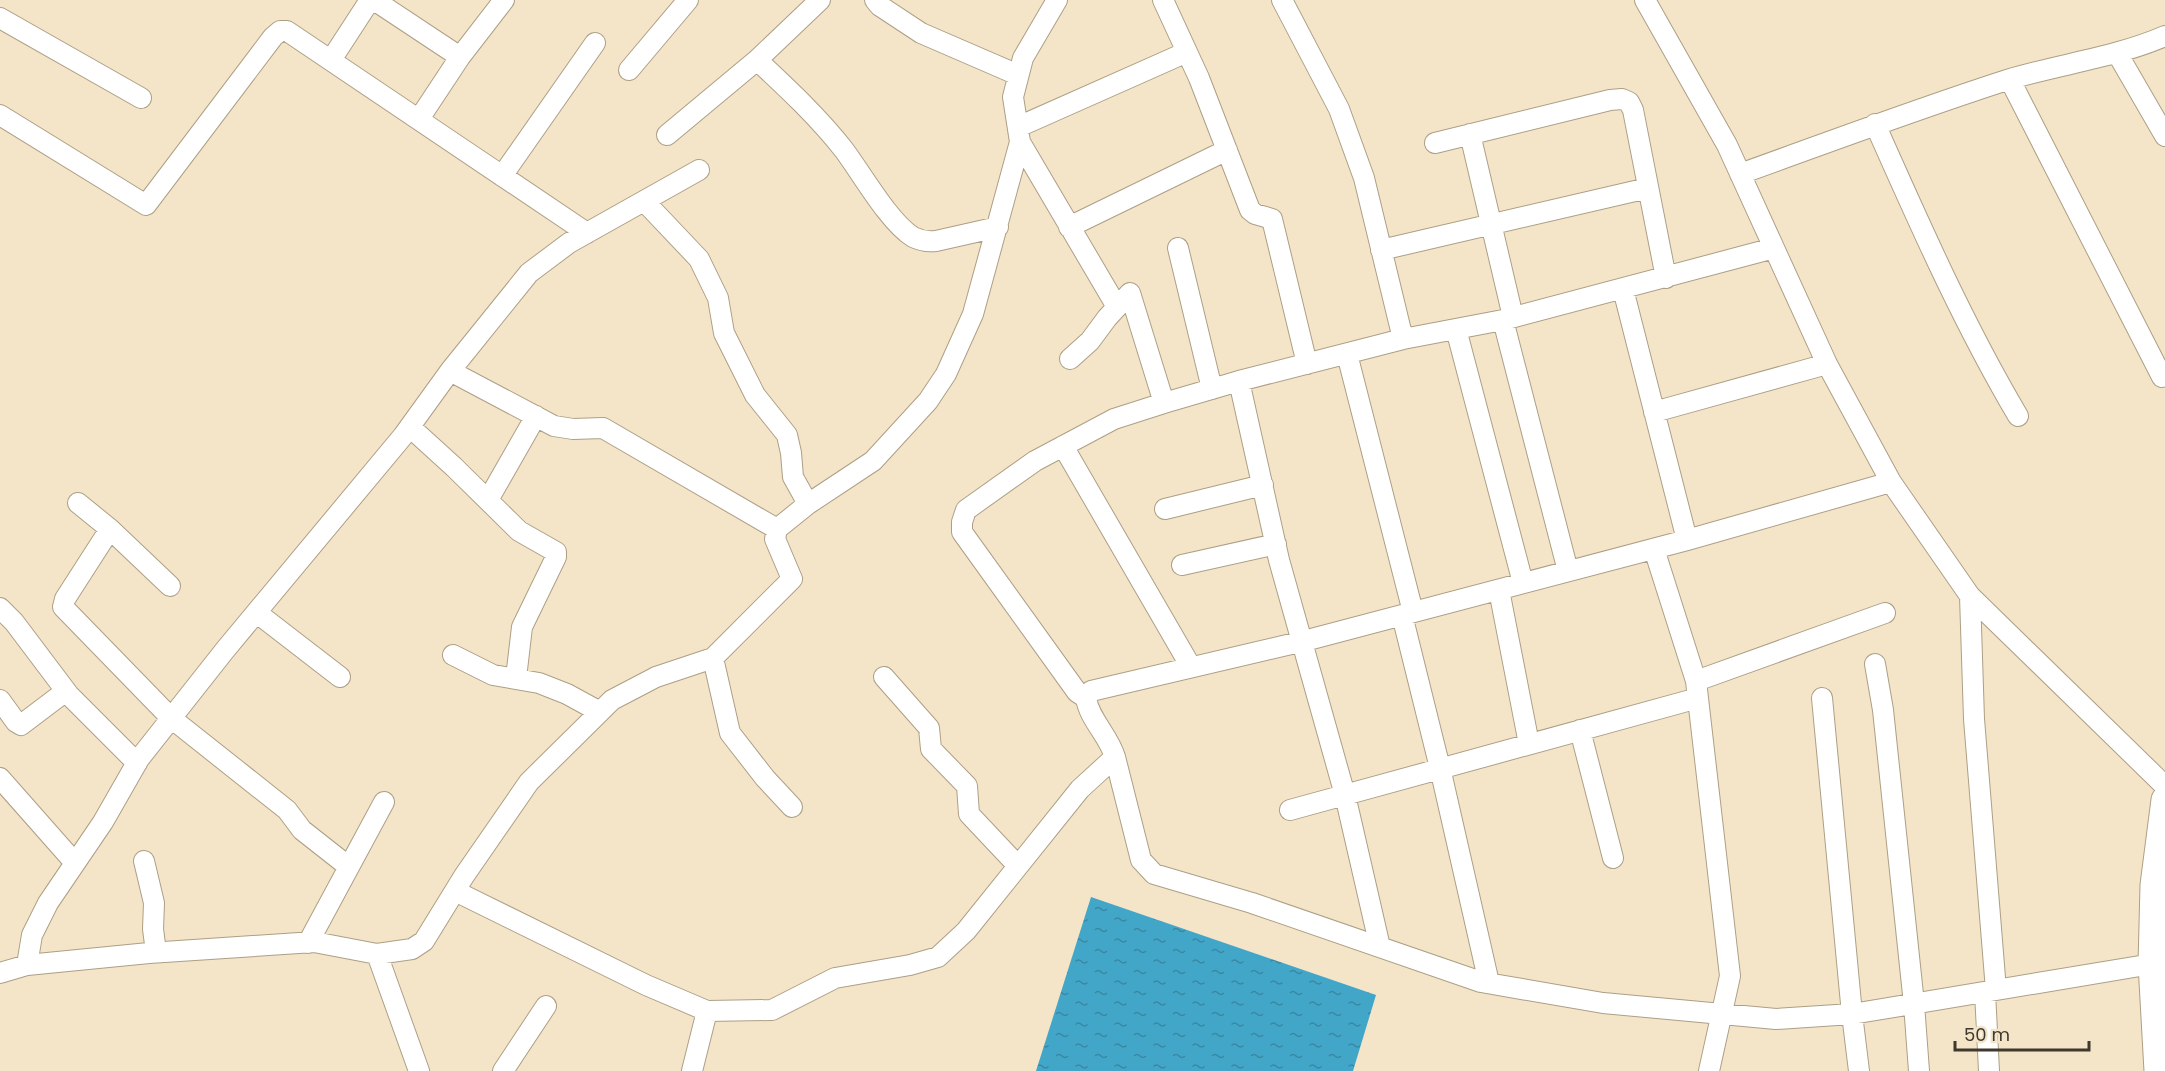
<svg xmlns="http://www.w3.org/2000/svg" width="2165" height="1071" font-family="Poppins,sans-serif">
  <defs>
    <pattern id="water-ripples" width="26" height="14" patternUnits="userSpaceOnUse" patternTransform="scale(1.5)"><rect width="26" height="14" fill="#42a6c8"/><path d="M2 4q2-2 4 0t4 0M15 11q2-2 4 0t4 0" fill="none" stroke="#3988a3"/></pattern>
  </defs>
  <rect width="100%" height="100%" fill="#f4e5c9"/>
  <path fill="url(#water-ripples)" d="M 1091,897 L 1376,995 L 1353,1071 L 1036,1071 Z"/>
  <g fill="none" stroke-linecap="round" stroke-linejoin="round">
    <g stroke="#ad9f85" stroke-width="22">
      <path id="street" d="M 374,0 L 460,57
        M 875,0 L 880,6 L 921,33 L 1018,75
        M 1163,0 L 1199,78 L 1250,210 L 1255,214 L 1272,219 L 1307,364
        M 1282,0 L 1339,109 L 1364,178 L 1403,339
        M 1645,0 L 1727,145 L 1827,364 L 1891,482 L 1970,596 L 2165,786
        M 0,18 L 141,98
        M 2117,53 L 2165,136
        M 331,60 L 370,0
        M 757,60 C 788,89 818,117 844,150 C 862,174 889,222 913,237 C 921,241 928,242 936,241 L 998,227
        M 629,70 L 688,0
        M 2010,80 L 2162,377
        M 0,115 L 146,205 L 273,37 L 280,31 L 287,31 L 587,233
        M 419,119 L 460,57 L 504,0
        M 1875,124 C 1919,223 1963,323 2018,416
        M 1018,127 L 1187,52
        M 1470,134 L 1513,317
        M 667,135 L 757,60 L 820,0
        M 1020,142 L 1117,307
        M 1435,143 L 1610,100 L 1622,99 L 1629,102 L 1633,110 L 1666,278
        M 1740,174 C 1829,142 1917,109 2007,80 C 2059,64 2114,58 2165,36
        M 502,176 L 595,43
        M 644,201 L 699,259 L 718,298 L 724,333 L 755,395 L 787,435 L 791,453 L 793,477 L 808,504
        M 1069,227 L 1227,150
        M 1178,248 L 1212,389
        M 1381,250 L 1648,188
        M 1623,289 L 1687,540
        M 1503,320 L 1568,571
        M 1456,329 L 1523,583
        M 1347,354 L 1413,612
        M 1070,359 L 1090,341 L 1107,318 L 1130,293 L 1164,403 L 1239,381 L 1403,339 L 1503,320 L 1774,248
        M 450,371 L 554,426 L 573,429 L 603,428 L 777,529
        M 1239,381 L 1279,560 L 1345,795 L 1380,947
        M 1654,412 L 1827,364
        M 410,427 L 454,467 L 519,531 L 556,552 L 556,557 L 522,627 L 516,678
        M 1063,446 L 1191,667
        M 488,500 L 536,416
        M 78,503 L 110,529 L 170,586
        M 1165,509 L 1263,485
        M 110,529 L 65,599 L 63,607 L 171,718 L 287,810 L 302,830 L 349,867
        M 1654,549 L 1696,681 L 1730,976 L 1709,1071
        M 1182,565 L 1276,544
        M 1499,590 L 1529,744
        M 1970,596 L 1974,719 L 1996,990
        M 0,608 L 14,622 L 69,695 L 137,763
        M 257,613 L 340,677
        M 1402,615 L 1440,768 L 1489,983
        M 453,655 L 493,675 L 539,683 L 567,694 L 600,712
        M 713,658 L 730,733 L 765,778 L 792,807
        M 1875,664 L 1883,710 L 1914,1004 L 1919,1071
        M 884,677 L 929,728 L 931,749 L 967,786 L 969,814 L 1018,866
        M 1696,681 L 1885,613
        M 1086,698 L 1077,692 L 962,532 L 962,522 L 966,510 L 1035,461 L 1114,419 L 1164,403
        M 1822,698 L 1852,1014 L 1859,1071
        M 0,700 L 16,722 L 21,725 L 66,691
        M 1580,730 L 1613,858
        M 1115,757 C 1109,736 1089,719 1086,698 L 1091,691 L 1304,641 L 1687,540 L 1891,482
        M 0,778 L 75,863
        M 1290,810 L 1698,698
        M 144,861 L 154,903 L 153,929 L 156,952
        M 455,891 L 646,985 L 707,1011 L 772,1010 L 835,978 L 910,965 L 938,957 L 966,931 L 1080,789 L 1115,757 L 1141,860 L 1154,874 L 1252,903 L 1481,982 L 1603,1003 L 1776,1019 L 1852,1014 L 2152,964
        M 308,943 L 384,802
        M 377,954 L 419,1071
        M 27,965 L 32,935 L 48,903 L 103,822 L 139,759 L 225,650 L 403,436 L 450,371 L 529,273 L 569,243 L 699,170
        M 0,973 L 27,965 L 149,953 L 314,942 L 377,954 L 412,949 L 424,941 L 464,876 L 529,782 L 612,700 L 656,677 L 713,658 L 792,579 L 775,539 L 777,529 L 808,504 L 873,461 L 928,401 L 946,374 L 973,314 L 1020,142 L 1013,97 L 1023,58 L 1057,0
        M 1985,992 L 1989,1071
        M 503,1071 L 546,1006
        M 692,1071 L 707,1011"/>
    </g>
    <g stroke="#ad9f85" stroke-width="29">
      <path id="secondary" d="M 2158,1071 L 2152,964 L 2154,885 L 2165,800"/>
    </g>
    <use href="#street" stroke="#fff" stroke-width="20"/>
    <use href="#secondary" stroke="#fff" stroke-width="27"/>
  </g>
  <path d="M1955 1041v9h134v-9" fill="none" stroke="#3e382d" stroke-width="3"/>
  <text x="1964" y="1041" font-size="18" fill="#3e382d" stroke="#f4e5c9" stroke-width="4.5" paint-order="stroke">50 m</text>
</svg>
